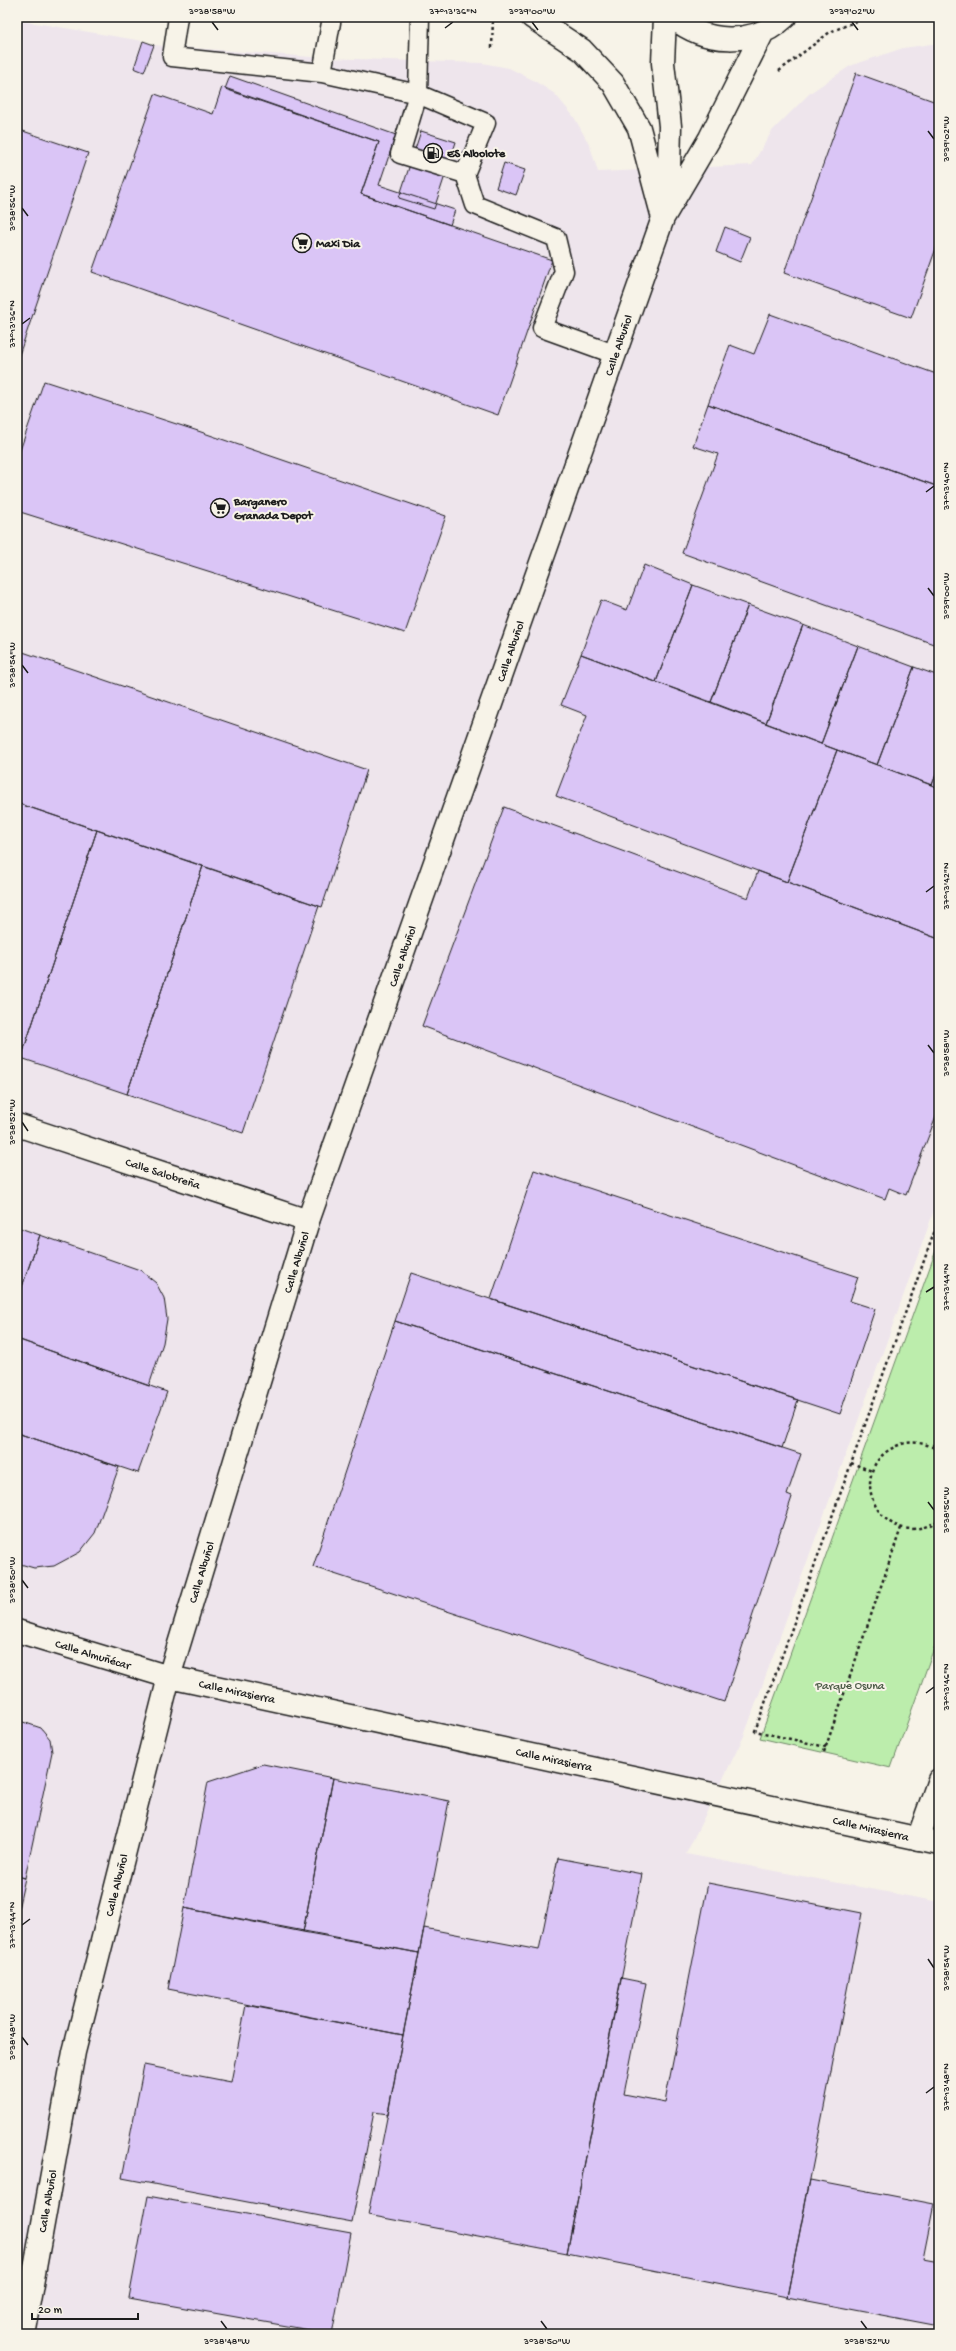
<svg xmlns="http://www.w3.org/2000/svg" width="956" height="2351" font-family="'Gochi Hand',sans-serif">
  <rect width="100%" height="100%" fill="#f7f3e8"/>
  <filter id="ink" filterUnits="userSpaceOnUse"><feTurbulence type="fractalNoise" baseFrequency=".025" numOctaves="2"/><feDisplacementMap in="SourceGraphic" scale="8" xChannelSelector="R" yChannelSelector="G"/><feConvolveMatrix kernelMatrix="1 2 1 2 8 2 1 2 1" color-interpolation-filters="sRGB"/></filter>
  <g filter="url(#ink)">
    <path fill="#eee5ec" d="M 17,20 L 143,41 L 154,45 L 325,58 L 482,63 L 509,68 L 533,80 L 555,94 L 574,117 L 590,146 L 598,172 L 752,165 L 772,131 L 810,93 L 850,66 L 903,48 L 939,43 L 939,1197 L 744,1736 L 686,1854 L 939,1902 L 939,2334 L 17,2334 Z"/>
    <path fill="#bcedac" stroke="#6c8464" d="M 939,1242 L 939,1634 L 891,1768 L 760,1738 Z"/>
    <path fill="#dac5f6" stroke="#1c1c1c" d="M 143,41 L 154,45 L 144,72 L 134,68 Z
      M 856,73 L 939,103 L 939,240 L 911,318 L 784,273 Z
      M 230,76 L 396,135 L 379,185 L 455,210 L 450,225 L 361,194 L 379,142 L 225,89 Z
      M 222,87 L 379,142 L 361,194 L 552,260 L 498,415 L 92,272 L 155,94 L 213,114 Z
      M 17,129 L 88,153 L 17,361 Z
      M 421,131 L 456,142 L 434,209 L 399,198 Z
      M 504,163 L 525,170 L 516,195 L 496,188 Z
      M 725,227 L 750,237 L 740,262 L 716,252 Z
      M 770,314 L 939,375 L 939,487 L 708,404 L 730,345 L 754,354 Z
      M 44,381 L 198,431 L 446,516 L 405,633 L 17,511 L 17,459 Z
      M 708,404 L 939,487 L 939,646 L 682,553 L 718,454 L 693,446 Z
      M 644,565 L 693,585 L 656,682 L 581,654 L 601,600 L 627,610 Z
      M 693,585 L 748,605 L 711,702 L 656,682 Z
      M 748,605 L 803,625 L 766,723 L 711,702 Z
      M 803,625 L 858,646 L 821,744 L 766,723 Z
      M 858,646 L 914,667 L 877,765 L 821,744 Z
      M 17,650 L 367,770 L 322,907 L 17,803 Z
      M 581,654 L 837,750 L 787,882 L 556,796 L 587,715 L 561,705 Z
      M 914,667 L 939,676 L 939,767 L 932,785 L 877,765 Z
      M 837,750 L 939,788 L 939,939 L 787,882 Z
      M 939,767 L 939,788 L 932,785 Z
      M 17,803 L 97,830 L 21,1058 L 17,1056 Z
      M 504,807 L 748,898 L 758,871 L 939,939 L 939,1109 L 906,1195 L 889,1188 L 885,1199 L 422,1026 Z
      M 97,830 L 203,866 L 127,1094 L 21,1058 Z
      M 203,866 L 319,906 L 243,1133 L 127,1094 Z
      M 534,1170 L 858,1277 L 850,1301 L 875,1309 L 840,1414 L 491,1299 Z
      M 17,1227 L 40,1235 L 17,1301 Z
      M 40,1235 L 140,1270 L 156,1283 L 164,1298 L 167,1319 L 163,1343 L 149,1386 L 17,1339 L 17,1301 Z
      M 411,1273 L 798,1400 L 782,1448 L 395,1321 Z
      M 395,1321 L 801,1454 L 787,1495 L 792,1497 L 724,1702 L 313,1567 Z
      M 17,1339 L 167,1392 L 138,1473 L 17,1433 Z
      M 17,1433 L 119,1467 L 95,1533 L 80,1552 L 54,1566 L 34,1568 L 17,1563 Z
      M 17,1720 L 41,1728 L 50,1739 L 52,1752 L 25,1878 L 17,1876 Z
      M 263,1764 L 333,1778 L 303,1932 L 184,1908 L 208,1782 Z
      M 333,1778 L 449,1801 L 419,1953 L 303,1932 Z
      M 558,1858 L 642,1874 L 567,2253 L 368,2215 L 424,1928 L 539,1950 Z
      M 17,1876 L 25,1878 L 17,1914 Z
      M 708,1883 L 862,1913 L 787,2297 L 567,2253 L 621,1978 L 646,1983 L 624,2094 L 665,2102 Z
      M 184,1908 L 419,1953 L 403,2035 L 168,1989 Z
      M 246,2005 L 403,2035 L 388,2114 L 374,2112 L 352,2222 L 122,2178 L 144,2065 L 231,2082 Z
      M 810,2180 L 934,2204 L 923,2259 L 939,2262 L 939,2326 L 787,2297 Z
      M 148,2196 L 351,2233 L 332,2334 L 129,2298 Z"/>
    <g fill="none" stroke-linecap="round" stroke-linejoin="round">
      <g stroke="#1c1c1c" stroke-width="21">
        <path id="service" d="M 178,17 L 172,57 L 322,73 L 418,94 L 486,123 L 465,174
          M 420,17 L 418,94 L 400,154 L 465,174 L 475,205 L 556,238 L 564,271 L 542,328 L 614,354
          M 322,73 L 332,17"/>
      </g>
      <g stroke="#1c1c1c" stroke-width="25">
        <path id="minor" d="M 17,1125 L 308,1221
          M 918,1839 L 939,1780"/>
      </g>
      <g stroke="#1c1c1c" stroke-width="25">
        <path id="tertiary" d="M 532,17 L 582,50 L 613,83 L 639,128 L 663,218
          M 672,17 C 705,44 753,47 785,17
          M 664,208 L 669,169 L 670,126 L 663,63 L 665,17
          M 17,1631 L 169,1677 L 939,1843
          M 23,2334 L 74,2052 L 169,1677 L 308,1221 L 663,218 L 710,138 L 763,32"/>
      </g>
      <path stroke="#1c1c1c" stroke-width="2.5" stroke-dasharray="3 3" stroke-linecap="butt" d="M 492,48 L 493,17
        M 779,71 L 830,32 L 867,17
        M 933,1447 L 939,1430
        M 939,1451 C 928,1443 912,1440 899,1445 C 839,1468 882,1557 939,1520
        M 851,1463 L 872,1471
        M 826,1747 L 755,1731 L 939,1219
        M 824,1752 L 901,1528"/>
      <use href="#service" stroke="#f7f3e8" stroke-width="18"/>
      <use href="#minor" stroke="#f7f3e8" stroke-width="22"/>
      <use href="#tertiary" stroke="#f7f3e8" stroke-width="22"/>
    </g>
  </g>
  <path fill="none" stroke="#1c1c1c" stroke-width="1.5" d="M 212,22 L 218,30M 532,22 L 538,30M 852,22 L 858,30M 445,28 L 453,22M 928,131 L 934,139M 22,208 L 28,216M 22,324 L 30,318M 926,492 L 934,486M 928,588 L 934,596M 22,665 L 28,673M 926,892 L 934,886M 928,1045 L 934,1053M 22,1122 L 28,1131M 926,1292 L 934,1287M 928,1502 L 934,1510M 22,1580 L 28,1588M 926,1693 L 934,1687M 22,1925 L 30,1919M 928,1959 L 934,1968M 22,2037 L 28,2045M 926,2093 L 934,2087M 221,2321 L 227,2329M 541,2321 L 547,2329M 861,2321 L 867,2329"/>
  <defs>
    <g id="fuel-ring" transform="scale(1)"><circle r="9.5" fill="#f7f3e8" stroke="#1c1c1c" stroke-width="1.5"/><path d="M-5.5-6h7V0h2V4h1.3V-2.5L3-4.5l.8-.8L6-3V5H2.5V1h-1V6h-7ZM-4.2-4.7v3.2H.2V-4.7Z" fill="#1c1c1c"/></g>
    <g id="supermarket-ring" transform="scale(1)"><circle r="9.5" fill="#f7f3e8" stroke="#1c1c1c" stroke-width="1.5"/><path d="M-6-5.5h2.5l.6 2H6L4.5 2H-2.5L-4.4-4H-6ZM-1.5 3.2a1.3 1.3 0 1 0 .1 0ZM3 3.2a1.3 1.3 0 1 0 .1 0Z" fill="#1c1c1c"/></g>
  </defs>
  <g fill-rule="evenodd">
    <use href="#fuel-ring" x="433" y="153"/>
    <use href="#supermarket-ring" x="302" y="243"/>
    <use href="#supermarket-ring" x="220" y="508"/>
  </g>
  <g text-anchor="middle" stroke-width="4" stroke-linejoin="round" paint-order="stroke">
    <g font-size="12" font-weight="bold" fill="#1c1c1c" stroke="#f7f3e8" text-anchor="start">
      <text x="447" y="157">ES Albolote</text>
      <text x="316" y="247">Maxi Dia</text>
      <text x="234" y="505">Barganero<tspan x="234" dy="14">Granada Depot</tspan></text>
    </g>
    <g font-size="12" fill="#1c1c1c" stroke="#f7f3e8">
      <text transform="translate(618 345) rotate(-71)" y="4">Calle Albuñol</text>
      <text transform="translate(510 651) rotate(-71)" y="4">Calle Albuñol</text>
      <text transform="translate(402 956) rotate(-71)" y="4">Calle Albuñol</text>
      <text transform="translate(163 1173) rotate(18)" y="4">Calle Salobreña</text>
      <text transform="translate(296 1262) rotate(-73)" y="4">Calle Albuñol</text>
      <text transform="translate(201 1572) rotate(-73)" y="4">Calle Albuñol</text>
      <text transform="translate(93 1654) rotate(17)" y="4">Calle Almuñécar</text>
      <text transform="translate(237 1691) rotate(12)" y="4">Calle Mirasierra</text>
      <text transform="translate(554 1759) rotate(12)" y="4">Calle Mirasierra</text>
      <text transform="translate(871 1828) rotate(13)" y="4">Calle Mirasierra</text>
      <text transform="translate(116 1885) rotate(-76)" y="4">Calle Albuñol</text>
      <text transform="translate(47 2201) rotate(-80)" y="4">Calle Albuñol</text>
    </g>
    <g font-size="12" fill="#4c5b47" stroke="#f7f3e8">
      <text x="850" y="1689">Parque Osuna</text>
    </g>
  </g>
  <rect width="956" height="2351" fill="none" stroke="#f7f3e8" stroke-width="44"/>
  <path d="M32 2313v6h106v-6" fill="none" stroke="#1c1c1c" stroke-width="2"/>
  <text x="38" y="2313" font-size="12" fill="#1c1c1c" stroke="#f7f3e8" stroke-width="3" paint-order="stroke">20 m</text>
  <rect x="22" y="22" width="912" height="2307" fill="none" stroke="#1c1c1c" stroke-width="1.5"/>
  <g font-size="10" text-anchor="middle" fill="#1c1c1c">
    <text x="212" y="14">3°38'58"W</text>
    <text x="453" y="14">37°13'36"N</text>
    <text x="532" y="14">3°39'00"W</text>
    <text x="852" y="14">3°39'02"W</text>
    <text transform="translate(945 139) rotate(-90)" y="4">3°39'02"W</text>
    <text transform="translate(11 208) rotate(-90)" y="4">3°38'56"W</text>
    <text transform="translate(11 324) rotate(-90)" y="4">37°13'36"N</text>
    <text transform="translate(945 486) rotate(-90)" y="4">37°13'40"N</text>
    <text transform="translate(945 596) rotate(-90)" y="4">3°39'00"W</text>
    <text transform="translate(11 665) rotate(-90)" y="4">3°38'54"W</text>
    <text transform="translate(945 886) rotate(-90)" y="4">37°13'42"N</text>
    <text transform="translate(945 1053) rotate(-90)" y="4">3°38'58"W</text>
    <text transform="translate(11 1122) rotate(-90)" y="4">3°38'52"W</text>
    <text transform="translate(945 1287) rotate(-90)" y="4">37°13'44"N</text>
    <text transform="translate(945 1510) rotate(-90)" y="4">3°38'56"W</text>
    <text transform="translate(11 1580) rotate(-90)" y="4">3°38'50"W</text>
    <text transform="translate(945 1687) rotate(-90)" y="4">37°13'46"N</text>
    <text transform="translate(11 1925) rotate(-90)" y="4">37°13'44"N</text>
    <text transform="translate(945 1968) rotate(-90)" y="4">3°38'54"W</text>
    <text transform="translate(11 2037) rotate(-90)" y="4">3°38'48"W</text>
    <text transform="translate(945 2087) rotate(-90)" y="4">37°13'48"N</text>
    <text x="227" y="2344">3°38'48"W</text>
    <text x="547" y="2344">3°38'50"W</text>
    <text x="867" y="2344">3°38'52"W</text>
  </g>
</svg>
